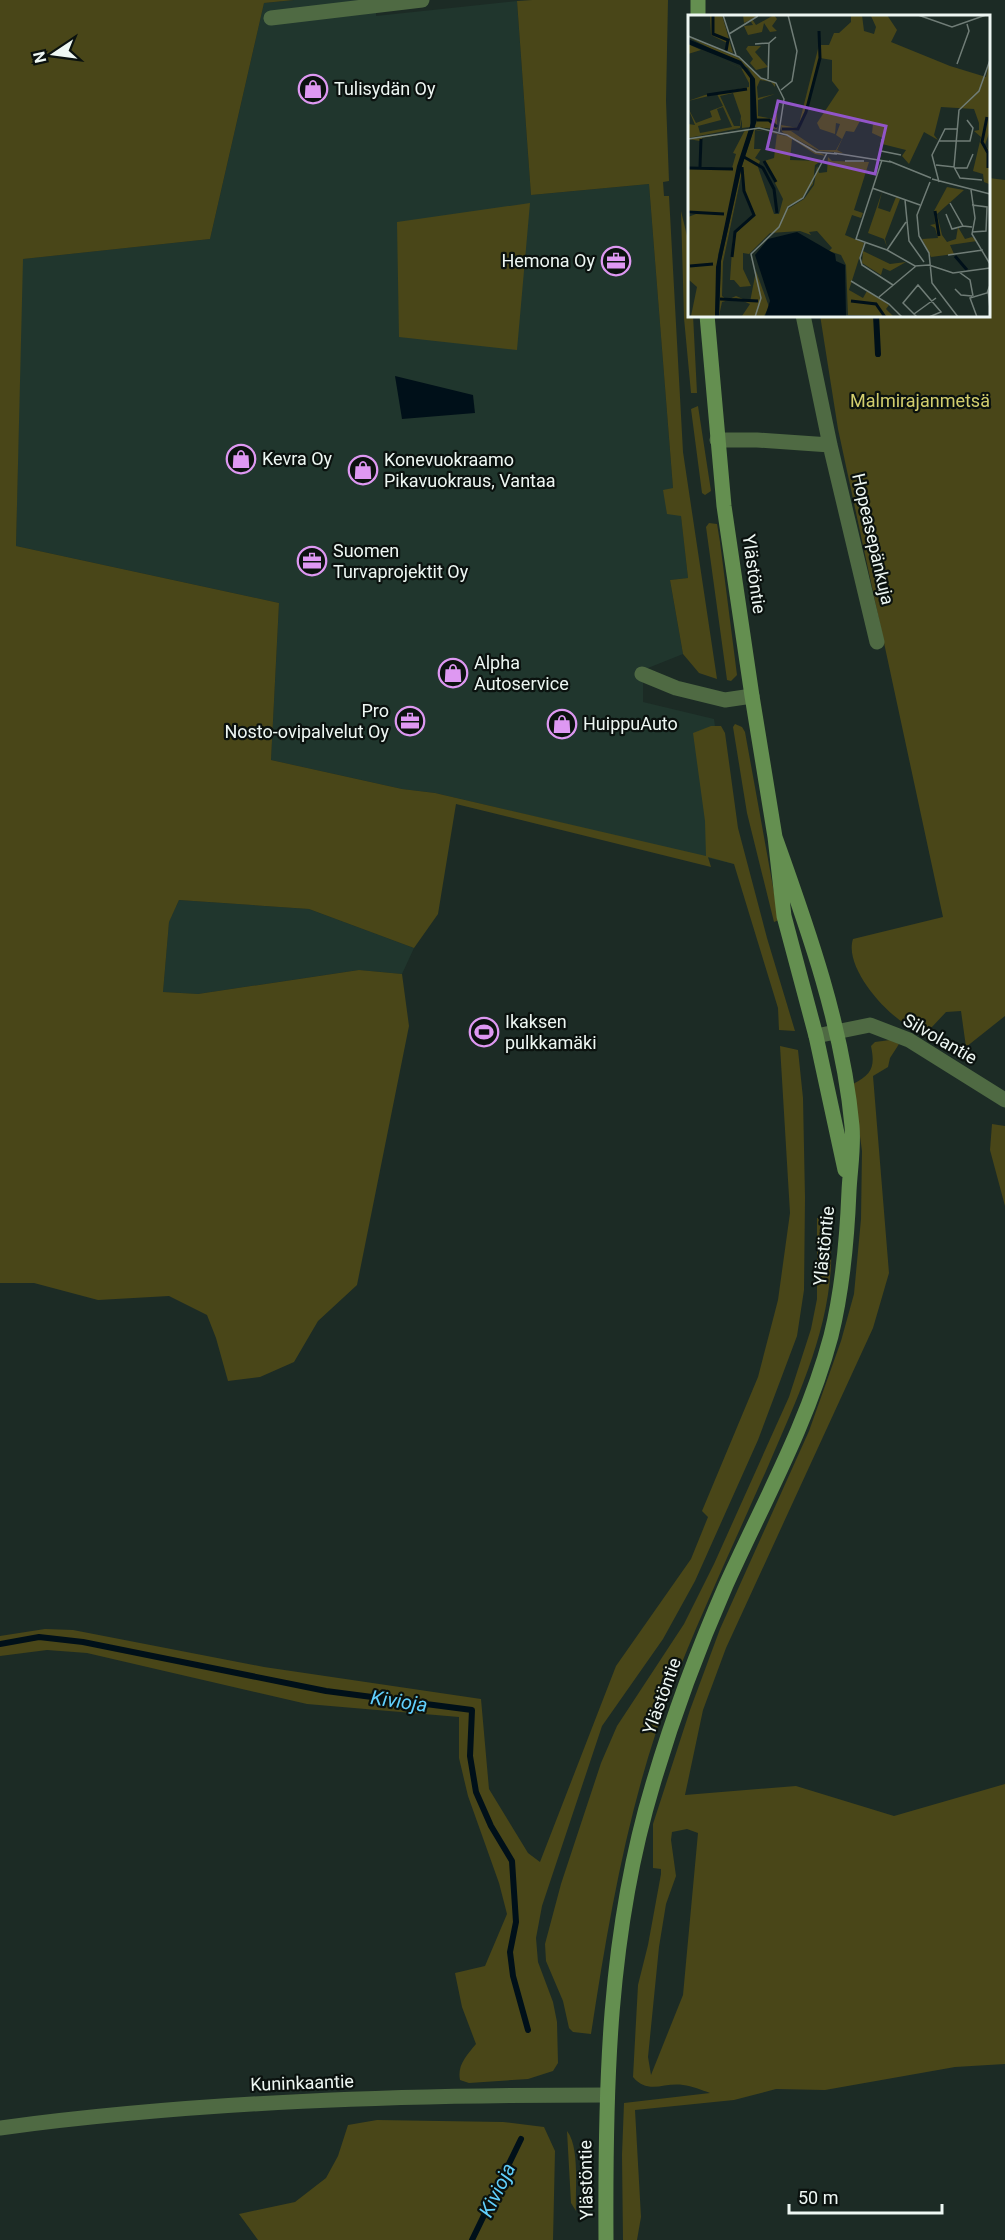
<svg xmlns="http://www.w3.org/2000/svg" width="1005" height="2240" font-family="Roboto,sans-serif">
  <rect width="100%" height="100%" fill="#1c2b25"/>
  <path fill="#20362d" d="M 294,0 L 376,0 L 376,16 L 517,1 L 531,195 L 649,184 L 673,488 L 663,491 L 681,515 L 688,578 L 670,580 L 683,654 L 643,670 L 643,702 L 714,719 L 734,864 L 435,793 L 402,789 L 271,760 L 279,603 L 16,546 L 22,259 L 210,239 L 264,3 Z
    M 179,900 L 309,909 L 414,948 L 402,974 L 359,970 L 198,994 L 163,992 L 169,921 Z"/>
  <path fill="#494618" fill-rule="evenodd" d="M 0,0 L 294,0 L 264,3 L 210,239 L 23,259 L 16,546 L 279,603 L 271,760 L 402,789 L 435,793 L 706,856 L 705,821 L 693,733 L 711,726 L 721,726 L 725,733 L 738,828 L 767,938 L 795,1031 L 779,1030 L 778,1008 L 734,864 L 708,857 L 711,867 L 456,804 L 438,914 L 414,948 L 309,909 L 179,900 L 169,922 L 163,992 L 198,994 L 359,970 L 402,974 L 409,1026 L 357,1285 L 318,1321 L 294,1362 L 260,1377 L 228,1381 L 216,1338 L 207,1315 L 169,1296 L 98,1300 L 34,1283 L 0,1283 Z
    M 532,0 L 668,0 L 666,101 L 669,181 L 663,182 L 664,196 L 669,196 L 683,452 L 717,679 L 699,673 L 683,654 L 670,580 L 688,578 L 681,516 L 667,514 L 663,490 L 673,488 L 649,184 L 531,195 L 517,1 Z
    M 989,178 L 1005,180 L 1005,1016 L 966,1047 L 961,1011 L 946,1012 L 931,1028 C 922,1029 913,1029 904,1023 C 883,1010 844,966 853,939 L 943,917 L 838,429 L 820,315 L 988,315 Z
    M 530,203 L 517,350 L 399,337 L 397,222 Z
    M 681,211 L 690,248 L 690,315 L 693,315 L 697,393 L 691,393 L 684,318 Z
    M 698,406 L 711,491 L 705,495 L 702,493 L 691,409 Z
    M 709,523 L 717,524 L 720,542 L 737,675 L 731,681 L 727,680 L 706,527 Z
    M 735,724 L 742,727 L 745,732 L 779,920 L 774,922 L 747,813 L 733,727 Z
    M 890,1040 L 899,1044 L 890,1058 L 888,1067 L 873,1076 L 889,1273 L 873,1328 L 726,1648 L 703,1710 L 685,1795 L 796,1786 L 894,1816 L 1005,1784 L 1005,2064 L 955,2067 L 825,2090 L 776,2089 L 734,2100 L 635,2110 L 641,2217 L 637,2240 L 623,2240 L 622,2155 L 624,2103 L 710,2093 C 702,2090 692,2086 683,2085 C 664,2082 648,2095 633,2077 L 638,1985 L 648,1945 L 661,1874 L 661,1869 L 653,1868 L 653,1824 L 690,1710 L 720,1629 L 809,1431 L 841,1341 L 854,1294 L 861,1219 L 862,1151 L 853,1084 C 873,1074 875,1066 871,1046 L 875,1042 ZM 687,1829 L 698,1833 L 683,1995 L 651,2075 L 648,2057 L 659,1947 L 666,1904 L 676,1876 L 671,1840 L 672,1832 Z
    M 780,1046 L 798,1050 L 803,1098 L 805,1198 L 804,1290 L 797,1336 L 758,1440 L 695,1581 L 663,1639 L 602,1726 L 542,1906 L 536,1938 L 538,1962 L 553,2002 L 557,2022 L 558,2063 L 553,2071 L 528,2079 L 469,2083 L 460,2080 C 457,2065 467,2055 476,2044 L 462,2007 L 455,1973 L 485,1966 L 507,1914 L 499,1883 L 468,1796 L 459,1758 L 459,1717 L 307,1704 L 87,1653 L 47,1650 L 0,1656 L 0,1636 L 45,1629 L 73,1630 L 264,1667 L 481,1699 L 489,1789 L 528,1853 L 540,1862 L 616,1666 L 691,1559 L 708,1517 L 702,1511 L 758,1377 L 778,1300 L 790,1213 Z
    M 992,1124 L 1005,1126 L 1005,1206 L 990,1150 Z
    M 827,1217 C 828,1233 832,1250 831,1266 C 827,1337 796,1401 769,1464 C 736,1539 701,1613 671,1690 C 629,1800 609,1917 591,2034 L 573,2032 L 569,2028 L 563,2001 L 546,1961 L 545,1944 L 561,1884 L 601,1763 L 617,1726 L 684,1624 L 714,1564 L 789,1397 L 811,1329 L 817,1299 L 817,1218 Z
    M 377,2120 L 503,2122 L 544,2127 L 555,2151 L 553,2240 L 258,2240 L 239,2214 L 295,2202 L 326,2178 L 338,2156 L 348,2125 Z
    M 567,2131 C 580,2147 575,2189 576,2211 L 571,2203 Z"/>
  <path fill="#001019" d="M 395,376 L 473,395 L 475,413 L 402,419 Z"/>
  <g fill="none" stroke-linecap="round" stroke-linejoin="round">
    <path stroke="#001019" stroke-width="6" d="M 876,315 L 878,354
      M 0,1644 L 39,1637 L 83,1642 L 326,1691 L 472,1710 L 470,1756 L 476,1792 L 491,1826 L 512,1861 L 516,1922 L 510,1952 L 513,1976 L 528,2030
      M 472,2240 L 521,2139"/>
    <path stroke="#4f6a43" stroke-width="15" d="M 271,18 L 422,0
      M 803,315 L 830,445 L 877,642
      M 717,440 L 757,440 L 830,445
      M 642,674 L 676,688 L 725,700 L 752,696
      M 816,1036 L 870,1025 L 909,1040 L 1005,1100
      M 0,2128 C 200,2101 404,2095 606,2095"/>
    <path stroke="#648f50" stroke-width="15" d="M 698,0 L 698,16
      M 707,315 L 724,506 L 752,696 L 775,837 L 784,916 L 816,1036 L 845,1170
      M 606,2240 C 605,2086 608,1933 653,1784 C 673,1716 698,1649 726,1585 C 763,1503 808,1423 831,1336 C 843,1288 847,1240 849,1191 C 850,1170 854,1147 852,1126 C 843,1027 808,929 775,837"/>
  </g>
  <defs>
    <g id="shop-ring" transform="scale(1.5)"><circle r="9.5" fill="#0b120f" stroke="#de98f2" stroke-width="1.5"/><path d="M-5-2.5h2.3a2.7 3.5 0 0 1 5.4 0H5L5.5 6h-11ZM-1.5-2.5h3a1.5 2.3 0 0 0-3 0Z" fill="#de98f2"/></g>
    <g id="office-ring" transform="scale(1.5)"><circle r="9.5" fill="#0b120f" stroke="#de98f2" stroke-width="1.5"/><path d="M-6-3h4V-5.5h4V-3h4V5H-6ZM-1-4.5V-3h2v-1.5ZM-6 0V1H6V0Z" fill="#de98f2"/></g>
    <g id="stadium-ring" transform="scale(1.5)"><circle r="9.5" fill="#0b120f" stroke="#de98f2" stroke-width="1.5"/><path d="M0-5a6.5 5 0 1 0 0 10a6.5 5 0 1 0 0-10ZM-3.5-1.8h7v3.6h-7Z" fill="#de98f2"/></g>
  </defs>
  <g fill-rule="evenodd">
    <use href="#shop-ring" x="313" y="89"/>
    <use href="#office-ring" x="616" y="261"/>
    <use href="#shop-ring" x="241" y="459"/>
    <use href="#shop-ring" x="363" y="470"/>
    <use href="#office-ring" x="312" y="561"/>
    <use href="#shop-ring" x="453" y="673"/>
    <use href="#office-ring" x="410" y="721"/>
    <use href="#shop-ring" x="562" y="724"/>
    <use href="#stadium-ring" x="484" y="1032"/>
  </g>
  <g text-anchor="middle" stroke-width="4.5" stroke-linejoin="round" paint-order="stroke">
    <g font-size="18" fill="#eef7f3" stroke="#0b120f" text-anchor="start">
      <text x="334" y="95">Tulisydän Oy</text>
      <text x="595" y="267" text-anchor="end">Hemona Oy</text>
      <text x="262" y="465">Kevra Oy</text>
      <text x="384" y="466">Konevuokraamo<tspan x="384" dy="21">Pikavuokraus, Vantaa</tspan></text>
      <text x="333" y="557">Suomen<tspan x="333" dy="21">Turvaprojektit Oy</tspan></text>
      <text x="474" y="669">Alpha<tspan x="474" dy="21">Autoservice</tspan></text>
      <text x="389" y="717" text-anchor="end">Pro<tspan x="389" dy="21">Nosto-ovipalvelut Oy</tspan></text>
      <text x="583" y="730">HuippuAuto</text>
      <text x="505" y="1028">Ikaksen<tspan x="505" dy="21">pulkkamäki</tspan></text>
    </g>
    <g font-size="18" fill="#d3ce6e" stroke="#0b120f">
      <text x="920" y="407">Malmirajanmetsä</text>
    </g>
    <g font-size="18" fill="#eef7f3" stroke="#0b120f">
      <text transform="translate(873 539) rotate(77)" y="6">Hopeasepänkuja</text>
      <text transform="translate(754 574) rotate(82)" y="6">Ylästöntie</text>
      <text transform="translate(940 1039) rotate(30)" y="6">Silvolantie</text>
      <text transform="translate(824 1246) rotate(-84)" y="6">Ylästöntie</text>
      <text transform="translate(662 1696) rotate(-70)" y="6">Ylästöntie</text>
      <text transform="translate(302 2083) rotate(-2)" y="6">Kuninkaantie</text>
      <text transform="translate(586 2180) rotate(-91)" y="6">Ylästöntie</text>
    </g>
    <g font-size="20" font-style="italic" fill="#61d0fd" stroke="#0b120f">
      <text transform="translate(399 1701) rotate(8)" y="7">Kivioja</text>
      <text transform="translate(497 2190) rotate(-64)" y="7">Kivioja</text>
    </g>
  </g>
  <g transform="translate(688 15)">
    <rect width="302" height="302" fill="#1c2b25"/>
    <path d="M 22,0 L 34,0 L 45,38 L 37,35 L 39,28 L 23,20 ZM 55,0 L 72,0 L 64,4 L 68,10 L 86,0 L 89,4 L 84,11 L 89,16 L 82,17 L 76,8 L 74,17 L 60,20 L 56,11 L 65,10 L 62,5 L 56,8 ZM 163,0 L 174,0 L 176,16 L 186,19 L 188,12 L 183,1 L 176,0 L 199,0 L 209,15 L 203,27 L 262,51 L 298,62 L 301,48 L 301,118 L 297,130 L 301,135 L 301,169 L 296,167 L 295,159 L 285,156 L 293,122 L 286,116 L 291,115 L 291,108 L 286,94 L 253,92 L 246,120 L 250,125 L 236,117 L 221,149 L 214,141 L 218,135 L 194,129 L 195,123 L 184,118 L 185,109 L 172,106 L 166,117 L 158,116 L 149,135 L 155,138 L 131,136 L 94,117 L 93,110 L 110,113 L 131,30 L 141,30 L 146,18 L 151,18 L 163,7 ZM 132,43 L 144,45 L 144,66 L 151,75 L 129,108 L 132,114 L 147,119 L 148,108 L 152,109 L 148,120 L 154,124 L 148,135 L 131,135 L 103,116 L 111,115 L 119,96 ZM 0,22 L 51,43 L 72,63 L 84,66 L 87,68 L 87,72 L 83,67 L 72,65 L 69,72 L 70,83 L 87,79 L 70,85 L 70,101 L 85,104 L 89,98 L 89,114 L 67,112 L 67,64 L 60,53 ZM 0,29 L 57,55 L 62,63 L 62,112 L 54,113 L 54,104 L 52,113 L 0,123 L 0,109 L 7,110 L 0,93 L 8,108 L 24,102 L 22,96 L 35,91 L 29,79 L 0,86 L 17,80 L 61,72 L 61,68 L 53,53 L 13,35 L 0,39 ZM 45,78 L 53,101 L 52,111 L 46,111 L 32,81 ZM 35,92 L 44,112 L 12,118 L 10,111 L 33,105 L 29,94 ZM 60,31 L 73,31 L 67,37 L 80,52 L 68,55 L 62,48 L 65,44 L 58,34 ZM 61,114 L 30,240 L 27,301 L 3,301 L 9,272 L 0,264 L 0,202 L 8,199 L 0,199 L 0,152 L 12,152 L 12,126 L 0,124 ZM 57,115 L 45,138 L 48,139 L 44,153 L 13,152 L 14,123 ZM 66,114 L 103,122 L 138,141 L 127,139 L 104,124 L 102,145 L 133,146 L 127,150 L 125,169 L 113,184 L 100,191 L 88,214 L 98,195 L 116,184 L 126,170 L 129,151 L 131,158 L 139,157 L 140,142 L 144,146 L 181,147 L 166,195 L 175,198 L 173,203 L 164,200 L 157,220 L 176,228 L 161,275 L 175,283 L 179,276 L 201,290 L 198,294 L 205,301 L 160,300 L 158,250 L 153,240 L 141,236 L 144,233 L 129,216 L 121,217 L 123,220 L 112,216 L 82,218 L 61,239 L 55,238 L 55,254 L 63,271 L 52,272 L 46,265 L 42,265 L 45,221 L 66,200 L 56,176 L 55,152 L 35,247 L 34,281 L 39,285 L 48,281 L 62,287 L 68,256 L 81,292 L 76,301 L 54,301 L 62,289 L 48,283 L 34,287 L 31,301 L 33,246 L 54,151 ZM 67,115 L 89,118 L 86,143 L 76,146 L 95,184 L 91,199 L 86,199 L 70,152 L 72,146 L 67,143 L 73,134 L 66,134 ZM 259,172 L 276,175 L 249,199 L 254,220 L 259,227 L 268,224 L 270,212 L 277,224 L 284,222 L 289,226 L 262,230 L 266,239 L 243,242 L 234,224 L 250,223 L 247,213 L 242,210 L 247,209 L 246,196 ZM 194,177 L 190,193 L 202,197 L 208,182 L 212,184 L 197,224 L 199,232 L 196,224 L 180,218 ZM 175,236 L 202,249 L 218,247 L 202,256 L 195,253 L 193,260 L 174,248 Z" fill="#494618" fill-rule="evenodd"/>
    <path d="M 0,24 L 53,46 L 67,64 L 69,105 L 54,151 L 33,246 L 31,301 L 27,301 L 28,252 L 49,151 L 63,108 L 62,63 L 52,50 L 0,29 ZM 109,217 L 147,239 L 148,246 L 157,250 L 158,302 L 77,301 L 82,286 L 67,240 L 80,224 Z" fill="#001019"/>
    <path fill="none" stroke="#001019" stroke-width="3" d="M 25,0 L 25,19 L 40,25 L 38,36M 19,80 L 59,74M 299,102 L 294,127 L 300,138 L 300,153M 69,105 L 81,105 L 89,112M 94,114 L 110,114 L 118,97 L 132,43 L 131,16M 56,142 L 75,153 L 86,174 L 89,198M 76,146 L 88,167M 12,152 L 13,124M 0,153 L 45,154M 247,196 L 251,221M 0,197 L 36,199M 267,241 L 279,255M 44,242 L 47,217 L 66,200 L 56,176 L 54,152M 2,251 L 25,249M 32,284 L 70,286M 163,286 L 188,289 L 197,302"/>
    <path fill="none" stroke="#707d77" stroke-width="1.5" d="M 35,0 L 48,40M 230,0 L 264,12 L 298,0M 41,19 L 70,1M 0,21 L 51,42 L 73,63 L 88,68 L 96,84 L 91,117M 67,29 L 81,28 L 88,22M 269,49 L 281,16 L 279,9M 80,64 L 81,28M 93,75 L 104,66 L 109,36 L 100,0M 0,124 L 71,113 L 99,120 L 128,137 L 149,139M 251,126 L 282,126 L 285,113 L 279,105M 193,136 L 213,140M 146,138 L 203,147M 191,145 L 194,124M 194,145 L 168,224 L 199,235 L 227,251 L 241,250 L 265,258 L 302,253M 157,146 L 176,146M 201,146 L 243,163M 248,150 L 266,152 L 271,95 L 291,76 L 302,45M 266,152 L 272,163 L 294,165M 266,153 L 279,153 L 285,139M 244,164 L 302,179M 242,167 L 229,200 L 231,221 L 241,238 L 244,268 L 270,302M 251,167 L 244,140 L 257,114 L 269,114M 184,173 L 232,190M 283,175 L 287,203 L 284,219 L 302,249M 217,185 L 221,226 L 236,247M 262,188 L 275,211 L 284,212M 284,190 L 299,192 L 298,216 L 284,217M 258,199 L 264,214 L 275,211M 177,228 L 172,243 L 174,250 L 205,270M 199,235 L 218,207M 260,240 L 295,235M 271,257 L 282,265 L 285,281M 163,266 L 201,289 L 214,302M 267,274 L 273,280 L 284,281M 300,275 L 302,294M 191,282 L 228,251M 226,299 L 248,283M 67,302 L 73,283 L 63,239 L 91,212 L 100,192 L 115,183 L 139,138M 229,302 L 215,288 L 230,270 L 253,297 L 241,302M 289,302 L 282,283 L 299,278 L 302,270"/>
    <path fill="#9255c9" fill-opacity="0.15" stroke="#9255c9" stroke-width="3" d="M 90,86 L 198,111 L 187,159 L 79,134 Z"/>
    <rect width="302" height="302" fill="none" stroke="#eef7f3" stroke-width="3"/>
  </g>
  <g transform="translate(54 54) rotate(257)" stroke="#0b120f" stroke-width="4.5" paint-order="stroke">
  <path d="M0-4.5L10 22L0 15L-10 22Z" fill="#eef7f3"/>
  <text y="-9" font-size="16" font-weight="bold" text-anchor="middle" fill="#eef7f3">N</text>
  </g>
  <path d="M789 2204v9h153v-9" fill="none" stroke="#eef7f3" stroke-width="3"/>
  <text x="798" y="2204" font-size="18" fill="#eef7f3" stroke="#0b120f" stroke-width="4.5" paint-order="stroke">50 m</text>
</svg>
